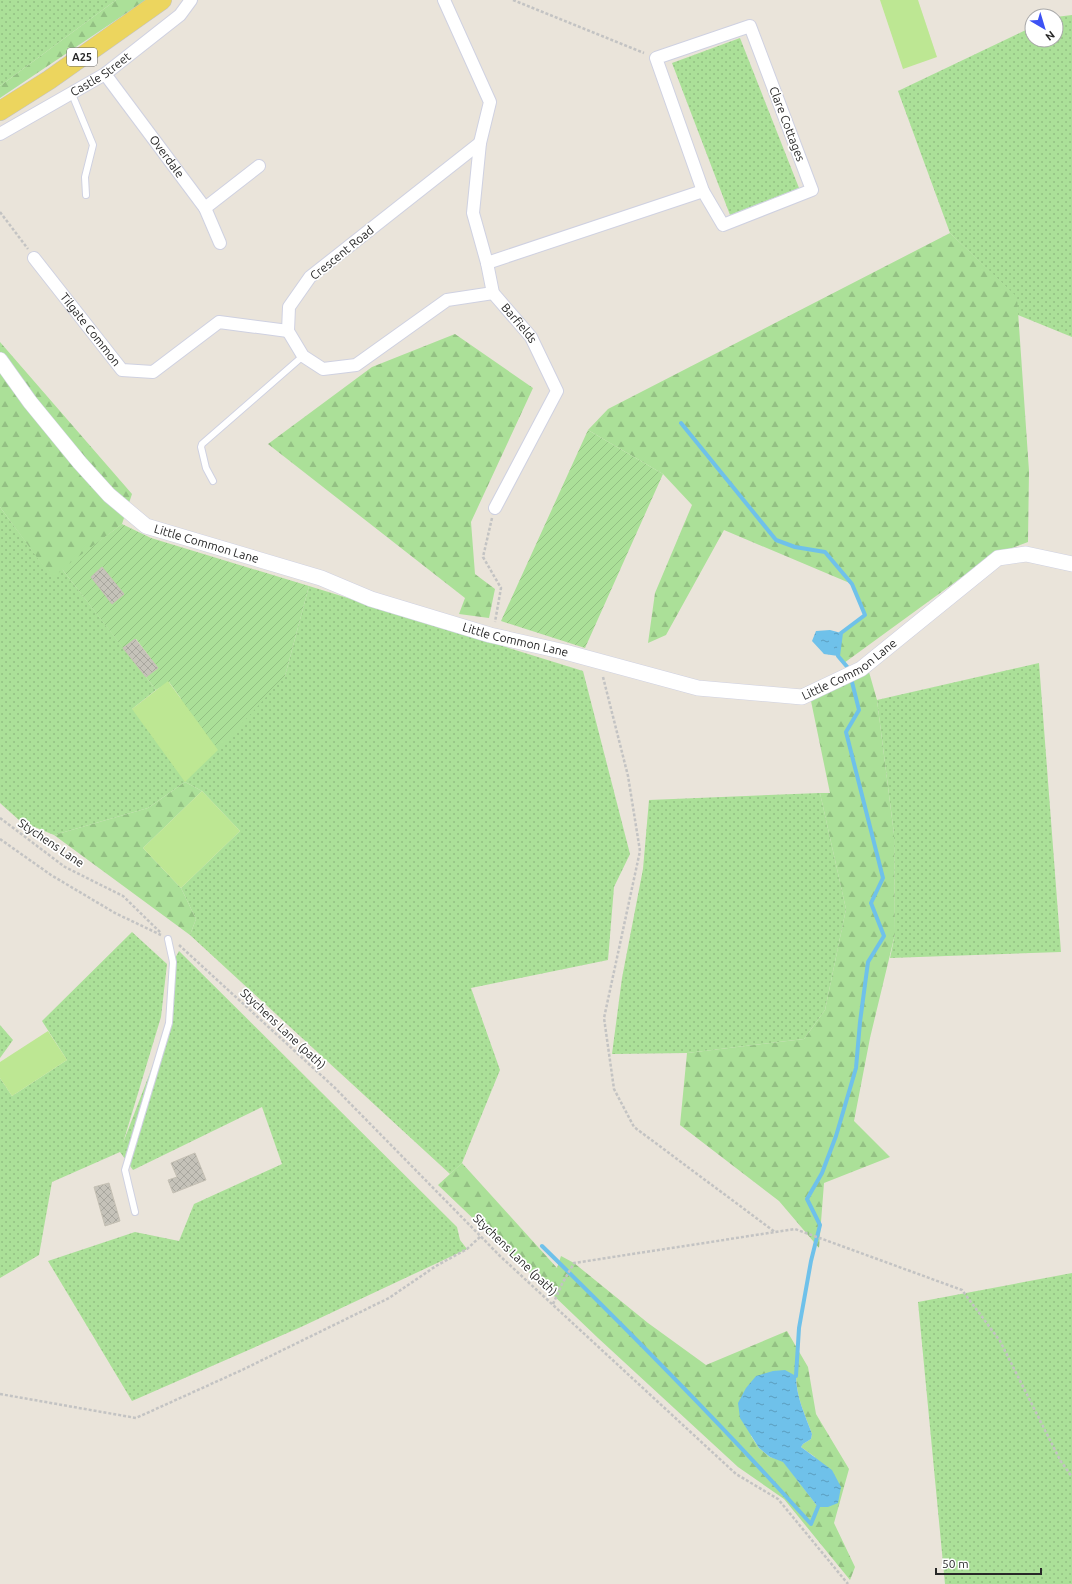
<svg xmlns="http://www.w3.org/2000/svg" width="1072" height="1584" font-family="Ubuntu,sans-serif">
  <defs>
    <pattern id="grass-dots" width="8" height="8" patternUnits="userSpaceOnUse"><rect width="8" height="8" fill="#abe098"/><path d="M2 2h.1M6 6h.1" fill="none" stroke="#93c083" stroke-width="1.8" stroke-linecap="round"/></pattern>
    <pattern id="forest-firs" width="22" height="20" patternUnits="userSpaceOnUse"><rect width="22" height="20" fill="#abe098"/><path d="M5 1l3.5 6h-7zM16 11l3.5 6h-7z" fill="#93c083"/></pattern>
    <pattern id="garden-furrows" width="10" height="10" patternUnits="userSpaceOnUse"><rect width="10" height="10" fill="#abe098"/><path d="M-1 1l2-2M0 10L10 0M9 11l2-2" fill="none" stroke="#93c083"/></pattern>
    <pattern id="water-ripples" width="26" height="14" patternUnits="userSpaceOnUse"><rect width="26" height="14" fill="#6fc1ea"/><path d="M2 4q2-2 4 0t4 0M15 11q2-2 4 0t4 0" fill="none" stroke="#5b9dbe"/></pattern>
    <pattern id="building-cross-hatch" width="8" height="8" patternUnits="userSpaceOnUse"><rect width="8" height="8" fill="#c5c2b9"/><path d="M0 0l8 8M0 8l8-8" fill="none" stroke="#a9a79f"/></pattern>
  </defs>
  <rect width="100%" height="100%" fill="#eae4da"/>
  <path fill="url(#grass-dots)" d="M 0,0 L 116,0 L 0,86 Z
    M 1072,15 L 1072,337 L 1018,315 L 1016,297 L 950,233 L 898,91 L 1032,27 L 1032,40 L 1056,40 L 1056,17 Z
    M 740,38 L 799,188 L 730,215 L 672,63 Z
    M 0,507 L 52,577 L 62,569 L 156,690 L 132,709 L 285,676 L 309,586 L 583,671 L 630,854 L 614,887 L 608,960 L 471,988 L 500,1070 L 462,1163 L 450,1174 L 190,935 L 196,919 L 181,888 L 240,831 L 202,791 L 185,782 L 148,808 L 54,835 L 20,821 L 0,803 Z
    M 1039,663 L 1061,952 L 890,958 L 895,934 L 894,834 L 877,700 Z
    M 820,793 L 846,909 L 825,1010 L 804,1039 L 687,1053 L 612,1054 L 622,978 L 643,869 L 649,800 Z
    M 132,932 L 167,964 L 161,1017 L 123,1143 L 169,1023 L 173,962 L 179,951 L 457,1227 L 460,1240 L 467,1249 L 301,1327 L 132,1401 L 48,1261 L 135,1232 L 179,1241 L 194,1204 L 282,1164 L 262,1107 L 133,1170 L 120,1152 L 52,1182 L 39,1255 L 0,1278 L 0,1078 L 12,1096 L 67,1060 L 42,1021 Z
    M 0,1025 L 13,1040 L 0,1058 Z
    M 1072,1273 L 1072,1584 L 945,1584 L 918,1302 Z"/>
  <path fill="url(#forest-firs)" fill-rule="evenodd" d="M 116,0 L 146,0 L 0,98 L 0,86 Z
    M 950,233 L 1017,297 L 1029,471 L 1028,542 L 991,556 L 844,663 L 838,656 L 841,633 L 865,615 L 852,584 L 724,530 L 666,635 L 648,643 L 655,593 L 692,505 L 663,474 L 588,430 L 608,409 Z
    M 455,334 L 533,388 L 471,522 L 475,574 L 495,589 L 489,618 L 459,614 L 465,598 L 268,444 L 372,367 Z
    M 0,342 L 132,494 L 122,524 L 52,578 L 0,507 Z
    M 869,672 L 877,700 L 894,834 L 895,934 L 870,1038 L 854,1121 L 890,1157 L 824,1183 L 819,1248 L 779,1201 L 680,1125 L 687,1053 L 804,1039 L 825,1010 L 846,909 L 820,793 L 830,793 L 811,701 Z
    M 185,782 L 202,791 L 143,848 L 181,888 L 196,919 L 190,935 L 54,835 L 148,808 Z
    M 462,1163 L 557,1268 L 561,1256 L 574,1263 L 648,1323 L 706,1365 L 787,1331 L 808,1367 L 816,1414 L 849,1469 L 834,1523 L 855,1567 L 850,1580 L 784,1499 L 738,1467 L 598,1338 L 438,1185 ZM 796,1376 C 796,1396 805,1415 812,1434 L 811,1439 L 803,1444 L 801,1447 L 815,1457 L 818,1507 L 783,1461 L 770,1457 L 759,1448 L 751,1436 Z"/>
  <path fill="url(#garden-furrows)" d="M 588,430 L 663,474 L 585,648 L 501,621 Z
    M 122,524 L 151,538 L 309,586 L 285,676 L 218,750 L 169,682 L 156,690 L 146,677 L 158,668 L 136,639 L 123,648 L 62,569 Z"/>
  <path fill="#bde793" d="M 880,0 L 918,0 L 937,57 L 903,69 Z
    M 168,681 L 218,750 L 185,782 L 132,709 Z
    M 202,791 L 240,831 L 181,888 L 143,848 Z
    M 48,1031 L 67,1060 L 12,1096 L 0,1078 L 0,1062 Z"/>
  <path fill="url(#water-ripples)" d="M 830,630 L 841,633 L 838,656 L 824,654 L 812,641 L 816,631 Z
    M 785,1370 L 796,1376 C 796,1396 805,1415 812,1434 L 811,1439 L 803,1444 L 801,1447 L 832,1470 L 841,1487 L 838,1503 L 828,1507 L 818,1507 L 783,1462 L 770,1457 L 759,1448 L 740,1418 L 738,1403 L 746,1388 L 756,1376 L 773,1371 Z"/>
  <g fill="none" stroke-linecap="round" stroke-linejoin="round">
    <path stroke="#6fc1ea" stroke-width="4" d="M 681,423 L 776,540 L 795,547 L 825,552 L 852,584 L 865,615 L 841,633 L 838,656 L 849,669
      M 542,1246 C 634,1336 725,1428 811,1524 L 818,1507
      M 796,1376 L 799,1328 L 811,1261 L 820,1225 L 807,1199 L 822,1173 L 836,1136 L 856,1068 L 860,1022 L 868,962 L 884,936 L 871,903 L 883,878 L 846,732 L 859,710 L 851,678"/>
  </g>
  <path fill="url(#building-cross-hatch)" stroke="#c5c0b4" d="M 102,567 L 124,594 L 112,604 L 91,577 Z
    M 135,639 L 158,668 L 146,677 L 123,648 Z
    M 195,1153 L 206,1180 L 173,1193 L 168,1180 L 177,1177 L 171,1163 Z
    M 109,1183 L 120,1221 L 105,1226 L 94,1187 Z"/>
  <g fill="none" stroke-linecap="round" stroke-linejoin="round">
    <g stroke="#cfd1e1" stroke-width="8">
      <path id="service" d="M 72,94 L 93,145 L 85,177 L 86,195
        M 213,481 L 206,468 L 201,447 L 202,444 L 303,356
        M 135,1212 L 125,1170 L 169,1023 L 173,962 L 168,939"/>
    </g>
    <g stroke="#cfd1e1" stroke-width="14">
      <g id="minor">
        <path id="s1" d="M 444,0 L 490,102 L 480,143 L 473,213 L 487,263 L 493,293 L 531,337 L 557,391 L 495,508"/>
        <path d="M 750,26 L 812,190 L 723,225 L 703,191 L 656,58 Z"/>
        <path id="s2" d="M 105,74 L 205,208 L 220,243"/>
        <path id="s3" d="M 0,134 L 105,74 L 180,15 L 191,0"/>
        <path d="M 480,143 L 310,277 L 289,307 L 288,331 L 303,356 L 323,369 L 356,365 L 447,300 L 493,293"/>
        <path d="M 205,208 L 259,166"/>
        <path id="s4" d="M 34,258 L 122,370 L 153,372 L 219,322 L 288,331"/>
        <path d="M 487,263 L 703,191"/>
      </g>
    </g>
    <g stroke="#cfd1e1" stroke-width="16">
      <g id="tertiary">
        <path id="s5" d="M 0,360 L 30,402 L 80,463 L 109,495 L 146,526 L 321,578 L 371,599 L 490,635 L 565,652 L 698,688 L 802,697 L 861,669 L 998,558 L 1026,554 L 1072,564"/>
      </g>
    </g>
    <g stroke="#c3c3c3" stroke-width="20">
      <path id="primary" d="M 0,111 L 49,80 L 162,0"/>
    </g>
    <path stroke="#c3c3c3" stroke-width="2.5" stroke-dasharray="3 2" stroke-linecap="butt" d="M 513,0 L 644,53
      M 0,212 L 28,249
      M 492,518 L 483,557 L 501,588 L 495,622
      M 603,677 L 628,776 L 640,851 L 604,1018 L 614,1089 L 634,1127 L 775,1232
      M 0,818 L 65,867 L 123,896 L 161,933
      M 0,839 L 51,875 L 115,913 L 161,935
      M 179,945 L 334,1087 L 500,1256 L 736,1474 L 778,1499 L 848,1584
      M 553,1304 L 562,1284 L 574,1263 L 795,1229 L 962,1290 L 1000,1341 L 1060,1460 L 1072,1477
      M 0,1394 L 136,1418 L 242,1370 L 389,1298 L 436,1266 L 467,1249 L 481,1236"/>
    <use href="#service" stroke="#fff" stroke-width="6"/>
    <use href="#minor" stroke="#fff" stroke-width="12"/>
    <use href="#tertiary" stroke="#fff" stroke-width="15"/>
    <use href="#primary" stroke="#ecd55e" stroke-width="19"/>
  </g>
  <g text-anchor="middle" stroke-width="3.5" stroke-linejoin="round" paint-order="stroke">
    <rect fill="#fff" stroke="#686868" stroke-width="1" x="67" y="48" width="30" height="18" rx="3"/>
    <g font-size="11" font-weight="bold" fill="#282828">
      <text x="82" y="61">A25</text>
    </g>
    <g font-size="12" fill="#282828" stroke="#fff">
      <text dy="4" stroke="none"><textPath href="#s3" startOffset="117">Castle Street</textPath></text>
      <text transform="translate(787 124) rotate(69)" y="4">Clare Cottages</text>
      <text dy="4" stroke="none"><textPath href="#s2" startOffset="103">Overdale</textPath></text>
      <text transform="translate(342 253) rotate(-39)" y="4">Crescent Road</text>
      <text dy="4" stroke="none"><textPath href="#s1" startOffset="347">Barfields</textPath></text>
      <text dy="4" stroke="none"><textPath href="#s4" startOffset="91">Tilgate Common</textPath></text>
      <text dy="4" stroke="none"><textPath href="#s5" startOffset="285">Little Common Lane</textPath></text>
      <text dy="4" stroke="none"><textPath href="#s5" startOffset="609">Little Common Lane</textPath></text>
      <text dy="4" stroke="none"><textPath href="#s5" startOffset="957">Little Common Lane</textPath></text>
      <text transform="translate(51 843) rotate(34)" y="4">Stychens Lane</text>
      <text transform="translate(283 1029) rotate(43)" y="4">Stychens Lane (path)</text>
      <text transform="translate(515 1255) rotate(44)" y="4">Stychens Lane (path)</text>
    </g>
  </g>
  <g transform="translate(1044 28) rotate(142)"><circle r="19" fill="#ffffff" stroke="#a9a9a9"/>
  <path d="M0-3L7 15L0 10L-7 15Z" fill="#3d52f4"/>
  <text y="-6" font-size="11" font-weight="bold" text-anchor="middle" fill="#282828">N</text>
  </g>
  <path d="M936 1568v6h105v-6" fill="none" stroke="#282828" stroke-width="2"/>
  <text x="942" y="1568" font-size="12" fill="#282828" stroke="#ffffff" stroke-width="3" paint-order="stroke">50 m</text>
</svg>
